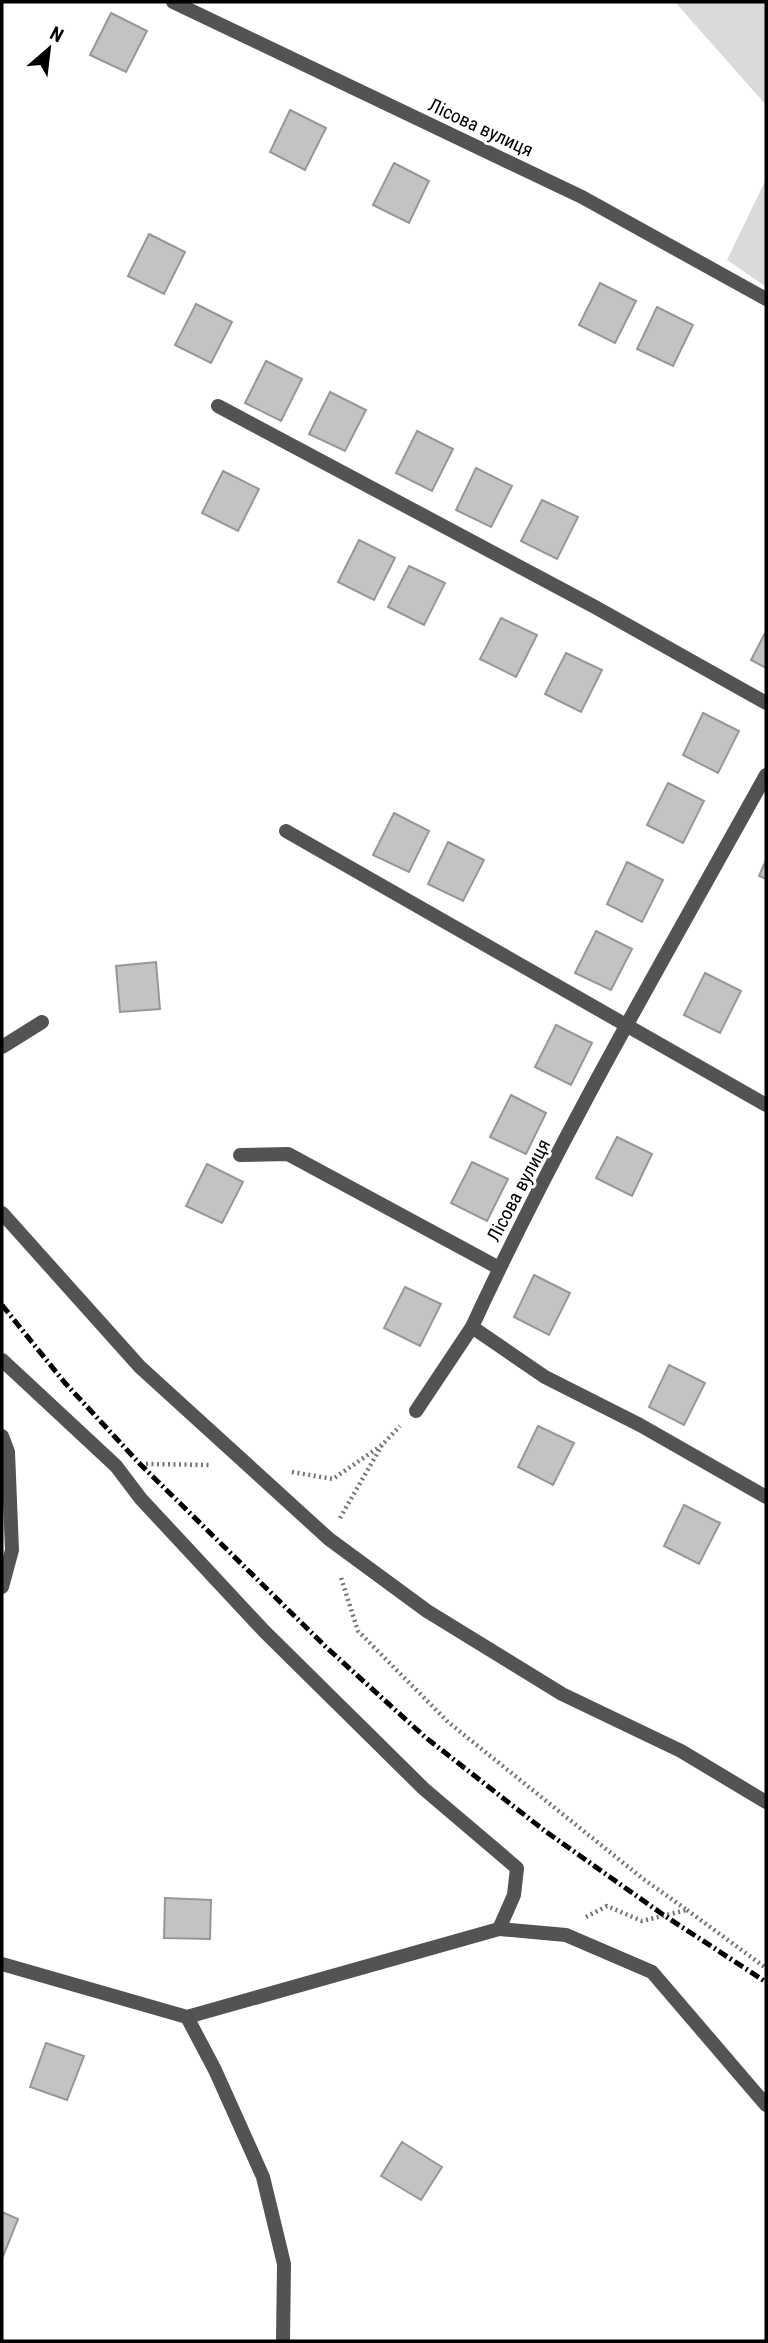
<svg xmlns="http://www.w3.org/2000/svg" width="768" height="2343" font-family="'Roboto Condensed',sans-serif">
  <rect width="100%" height="100%" fill="#fff"/>
  <path fill="#dadada" d="M 675,2 L 766,2 L 766,105 Z
    M 766,179 L 766,287 L 727,260 Z"/>
  <path fill="#c3c3c3" stroke="#979797" stroke-width="2" d="M 111,13 L 147,31 L 126,72 L 90,55 Z
    M 290,110 L 326,128 L 305,170 L 270,152 Z
    M 394,163 L 429,181 L 409,223 L 373,205 Z
    M 149,234 L 185,252 L 164,294 L 128,276 Z
    M 600,283 L 636,301 L 615,343 L 579,325 Z
    M 196,304 L 232,322 L 211,363 L 175,345 Z
    M 657,307 L 693,325 L 673,366 L 637,349 Z
    M 266,361 L 302,379 L 281,421 L 245,403 Z
    M 330,392 L 366,410 L 345,451 L 309,434 Z
    M 417,431 L 453,449 L 432,491 L 396,473 Z
    M 476,468 L 512,486 L 491,527 L 456,510 Z
    M 223,471 L 259,489 L 238,531 L 202,513 Z
    M 542,500 L 578,517 L 557,559 L 521,541 Z
    M 359,540 L 395,558 L 374,600 L 338,582 Z
    M 409,566 L 445,583 L 424,625 L 388,607 Z
    M 501,618 L 537,635 L 516,677 L 480,659 Z
    M 766,631 L 766,668 L 751,660 Z
    M 566,653 L 602,670 L 581,712 L 545,694 Z
    M 703,713 L 739,731 L 718,773 L 683,755 Z
    M 668,783 L 704,801 L 683,843 L 647,825 Z
    M 394,813 L 429,831 L 409,872 L 373,855 Z
    M 448,842 L 484,860 L 463,901 L 428,884 Z
    M 766,860 L 766,879 L 759,876 Z
    M 627,862 L 663,880 L 642,922 L 607,904 Z
    M 596,931 L 632,949 L 611,990 L 575,973 Z
    M 156,962 L 160,1009 L 120,1012 L 116,966 Z
    M 705,973 L 741,991 L 720,1033 L 684,1015 Z
    M 556,1025 L 592,1043 L 571,1085 L 535,1067 Z
    M 511,1095 L 546,1113 L 526,1154 L 490,1137 Z
    M 617,1137 L 652,1154 L 632,1196 L 596,1178 Z
    M 472,1162 L 508,1179 L 487,1221 L 451,1203 Z
    M 207,1164 L 243,1182 L 222,1223 L 186,1206 Z
    M 534,1275 L 570,1293 L 549,1335 L 514,1317 Z
    M 405,1287 L 441,1304 L 420,1346 L 384,1328 Z
    M 669,1365 L 705,1383 L 684,1425 L 649,1407 Z
    M 538,1426 L 574,1443 L 553,1485 L 518,1467 Z
    M 684,1505 L 720,1523 L 699,1564 L 664,1546 Z
    M 165,1898 L 211,1900 L 210,1939 L 164,1938 Z
    M 46,2043 L 84,2056 L 67,2100 L 30,2087 Z
    M 402,2142 L 442,2167 L 421,2200 L 381,2176 Z
    M 2,2212 L 18,2219 L 2,2259 Z"/>
  <g fill="none" stroke-linecap="round" stroke-linejoin="round">
    <path stroke="#757575" stroke-width="4.5" stroke-dasharray="2 3.5" stroke-linecap="butt" d="M 146,1464 L 211,1465
      M 292,1472 L 333,1479 L 382,1445 L 400,1426
      M 340,1518 L 382,1445
      M 341,1578 L 358,1631 L 448,1722 L 642,1878 L 687,1910 L 642,1921 L 607,1906 L 586,1917
      M 687,1910 L 766,1968"/>
    <path stroke="#535353" stroke-width="14" d="M 218,406 L 595,607 L 766,703
      M 286,831 L 766,1105
      M 2,1047 L 42,1022
      M 240,1155 L 288,1154 L 499,1268
      M 2,1213 L 140,1367 L 329,1539 L 427,1611 L 562,1694 L 681,1751 L 766,1802
      M 2,1360 L 116,1466 L 141,1499 L 264,1631 L 424,1789 L 517,1868 L 514,1895 L 499,1929 L 566,1935 L 652,1972 L 766,2105
      M 416,1411 L 472,1327"/>
    <path stroke="#535353" stroke-width="14" d="M 173,2 L 582,197 L 766,299
      M 766,775 C 665,957 559,1138 472,1327 L 545,1377 L 640,1425 L 766,1497
      M 2,1436 L 8,1452 L 12,1550 L 2,1587
      M 2,1964 L 187,2017 L 215,2070 L 263,2177 L 284,2264 L 283,2341
      M 187,2017 L 499,1929"/>
    <path stroke="#000" stroke-width="5" stroke-dasharray="10 3.5 2 3.5" stroke-linecap="butt" d="M 2,1305 L 65,1383 L 140,1464 L 326,1647 L 425,1737 L 545,1831 L 665,1916 L 766,1982"/>
  </g>
  <g text-anchor="middle" stroke-width="6" stroke-linejoin="round" paint-order="stroke">
    <g font-size="19" fill="#000" stroke="#fff">
      <text transform="translate(481 127) rotate(25)" y="7">Лісова вулиця</text>
      <text transform="translate(518 1190) rotate(-62)" y="7">Лісова вулиця</text>
    </g>
  </g>
  <rect width="768" height="2343" fill="none" stroke="#000000" stroke-width="7"/>
  <g transform="translate(49 49) rotate(28)" stroke="#ffffff" stroke-width="5" paint-order="stroke">
  <path d="M0-5L12 26L0 18L-12 26Z" fill="#000000"/>
  <text y="-10" font-size="19" font-weight="bold" text-anchor="middle" fill="#000000">N</text>
  </g>
</svg>
